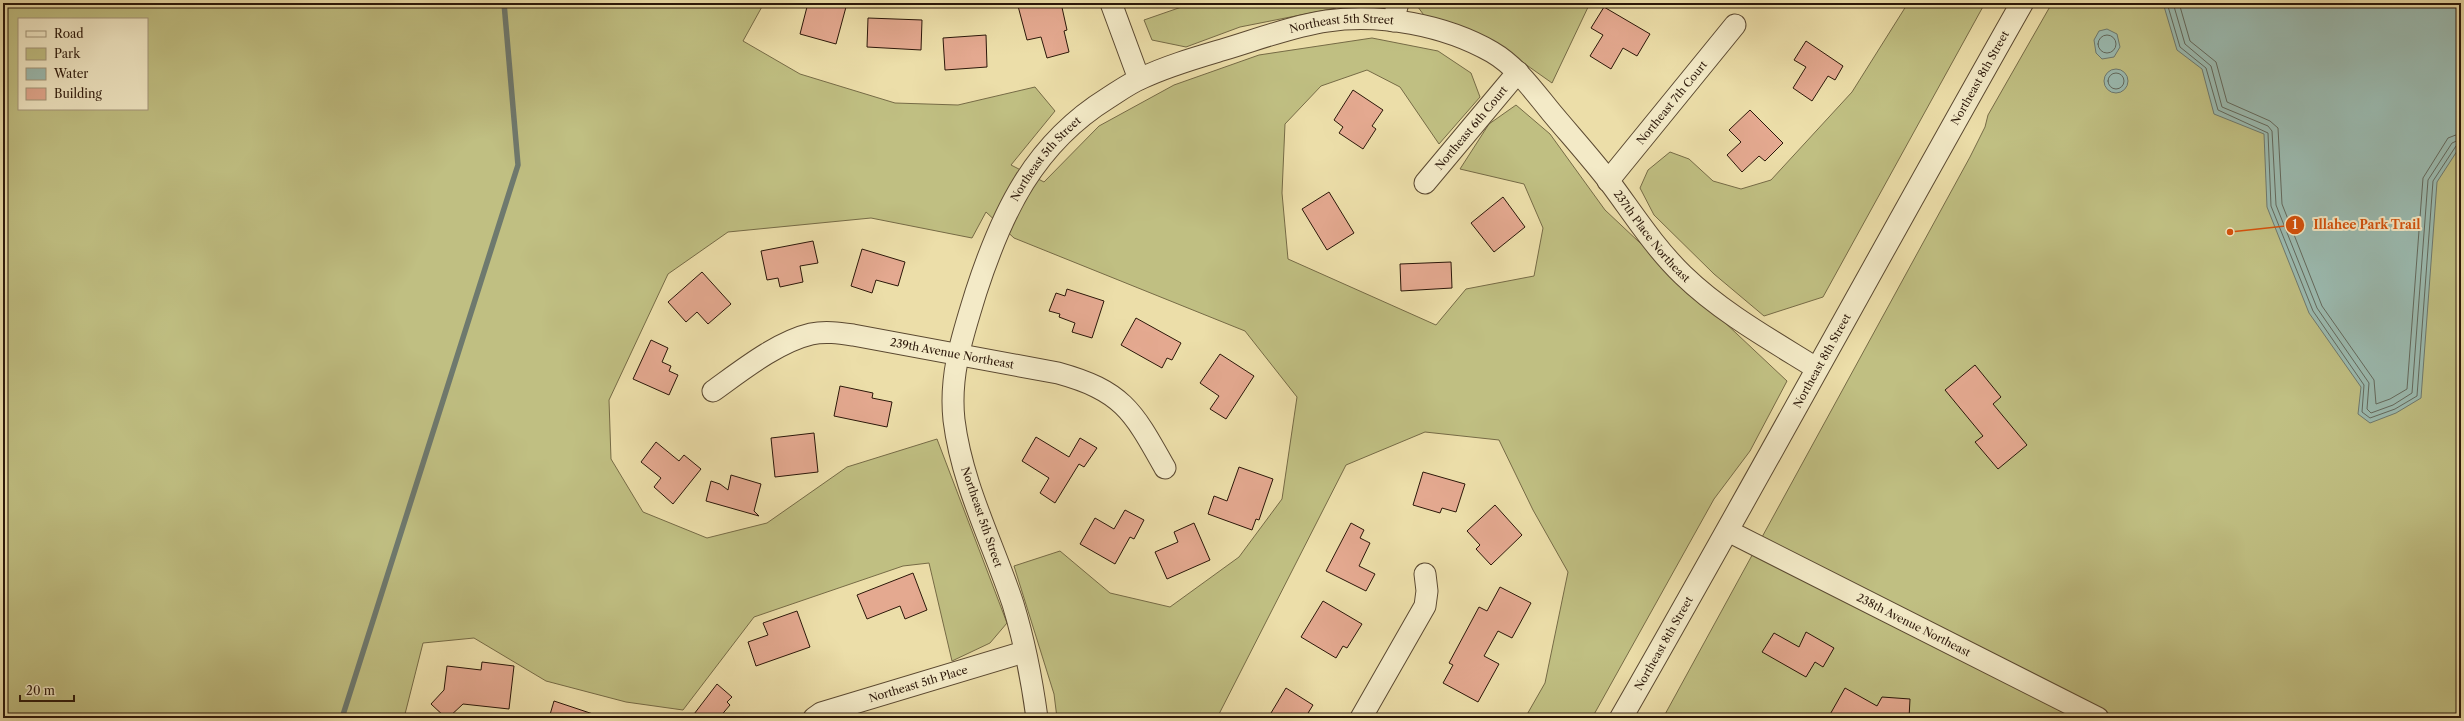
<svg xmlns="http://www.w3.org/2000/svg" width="2464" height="721" font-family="'Libre Caslon Text',serif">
  <rect width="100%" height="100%" fill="#ecdea9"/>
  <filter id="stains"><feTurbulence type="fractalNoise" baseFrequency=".005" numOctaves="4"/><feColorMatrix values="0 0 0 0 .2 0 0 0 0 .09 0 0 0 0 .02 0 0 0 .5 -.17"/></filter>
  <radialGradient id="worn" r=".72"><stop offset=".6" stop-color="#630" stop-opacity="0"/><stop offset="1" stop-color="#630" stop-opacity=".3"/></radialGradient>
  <path fill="#c0bf82" stroke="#766b46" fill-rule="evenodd" d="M 3,3 L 764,3 L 743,41 L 800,74 L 895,103 L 958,105 L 1035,87 L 1055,111 L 1011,165 L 1044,182 L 1099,126 L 1174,85 L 1259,55 L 1372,38 L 1438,51 L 1471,73 L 1480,97 L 1439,144 L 1400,87 L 1367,70 L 1321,86 L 1285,124 L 1282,193 L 1288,259 L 1436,325 L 1466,289 L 1534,276 L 1543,228 L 1524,184 L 1460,169 L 1489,124 L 1516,105 L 1550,134 L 1605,210 L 1787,381 L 1750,451 L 1714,499 L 1592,718 L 1525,718 L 1545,683 L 1568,572 L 1533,510 L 1499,440 L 1425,432 L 1346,465 L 1217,718 L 1057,718 L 1054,694 L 1014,566 L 1060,551 L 1110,593 L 1170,607 L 1239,557 L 1282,499 L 1297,397 L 1245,331 L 1014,238 L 986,212 L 972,238 L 871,218 L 728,232 L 668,274 L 609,400 L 611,459 L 643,512 L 707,538 L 767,523 L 847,467 L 937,439 L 1007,623 L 990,643 L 952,661 L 929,563 L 903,566 L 754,617 L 683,710 L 626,702 L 546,681 L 474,638 L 423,643 L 404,718 L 3,718 ZM 19,19 L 147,19 L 147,109 L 19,109 Z
    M 1193,3 L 1337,3 L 1336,8 L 1240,27 L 1186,47 L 1152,40 L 1144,20 Z
    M 1415,3 L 1590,3 L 1552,83 L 1501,47 L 1426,18 Z
    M 1908,3 L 1985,3 L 1823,297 L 1764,316 L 1714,274 L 1654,215 L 1640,188 L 1648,170 L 1670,152 L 1689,159 L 1713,181 L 1741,189 L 1771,180 L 1852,92 Z
    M 2052,3 L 2461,3 L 2461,718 L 1663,718 L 1970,157 L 1985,127 L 1988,115 Z"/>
  <path fill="#9bbbb1" stroke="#6e796e" d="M 2163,3 L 2461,3 L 2461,145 L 2437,182 L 2421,398 L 2396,413 L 2370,423 L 2358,414 L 2361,387 L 2309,313 L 2267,207 L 2264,134 L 2214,114 L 2202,69 L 2177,50 Z
    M 2107,29 L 2117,34 L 2120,47 L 2114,57 L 2102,59 L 2096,53 L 2094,40 L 2099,31 Z
    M2104 81a12 12 0 1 1 24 0a12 12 0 1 1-24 0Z"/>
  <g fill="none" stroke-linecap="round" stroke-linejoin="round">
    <path stroke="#63695d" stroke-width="1" d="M 2167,3 L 2180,47 L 2206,68 L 2218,110 L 2268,133 L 2271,206 L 2313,311 L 2364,385 L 2362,412 L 2370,418 L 2395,409 L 2417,396 L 2433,181 L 2456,146 L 2461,144
      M 2173,3 L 2185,44 L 2211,66 L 2222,107 L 2268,126 L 2272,131 L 2276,205 L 2317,308 L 2369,383 L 2367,409 L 2371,413 L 2393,405 L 2412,393 L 2428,180 L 2452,143 L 2461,139
      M 2179,3 L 2190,41 L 2216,62 L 2227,102 L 2270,121 L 2278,128 L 2282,204 L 2322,306 L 2374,380 L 2376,404 L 2390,399 L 2407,389 L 2423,178 L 2448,138 L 2461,133
      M2098 44a9 9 0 1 1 18 0a9 9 0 1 1-18 0Z
      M2108 81a8 8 0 1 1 16 0a8 8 0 1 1-16 0Z"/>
    <path stroke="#6e796e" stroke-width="5.5" d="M 342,718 L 518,165 L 504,3"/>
  </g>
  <path fill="#e4a990" stroke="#2b1709" d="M 808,3 L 832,3 L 846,7 L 836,44 L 800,34 Z
    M 1029,3 L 1061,3 L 1067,30 L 1064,31 L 1069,52 L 1047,58 L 1041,37 L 1027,40 L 1018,6 Z
    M 1604,7 L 1650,34 L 1637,56 L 1623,48 L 1611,69 L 1590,56 L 1603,35 L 1591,28 Z
    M 868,18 L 922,20 L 921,50 L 867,47 Z
    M 986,35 L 987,67 L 945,70 L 943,38 Z
    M 1806,41 L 1843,66 L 1835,80 L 1828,76 L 1812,101 L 1793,88 L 1806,67 L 1794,60 Z
    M 1353,90 L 1383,110 L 1372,126 L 1376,129 L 1363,149 L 1339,133 L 1343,127 L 1334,120 Z
    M 1750,110 L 1783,143 L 1765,161 L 1759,156 L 1742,172 L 1727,155 L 1741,142 L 1729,130 Z
    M 1329,192 L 1354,233 L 1327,250 L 1302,209 Z
    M 1503,197 L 1525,227 L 1494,252 L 1471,223 Z
    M 813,241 L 818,263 L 800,266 L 803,282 L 780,287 L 778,278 L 767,280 L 761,251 Z
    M 862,249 L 905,262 L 898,286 L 876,280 L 872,293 L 851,286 Z
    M 1451,262 L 1452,288 L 1401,291 L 1400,264 Z
    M 702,272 L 731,304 L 708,324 L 697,312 L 686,322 L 668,302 Z
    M 1067,289 L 1104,301 L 1092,338 L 1072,332 L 1075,323 L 1059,317 L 1060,314 L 1049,311 L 1056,293 L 1065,296 Z
    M 1136,318 L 1181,343 L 1172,360 L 1167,358 L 1162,368 L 1121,345 Z
    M 651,340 L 668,348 L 662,362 L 671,366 L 669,371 L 678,375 L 669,395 L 633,379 Z
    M 1220,354 L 1254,376 L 1226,419 L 1210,409 L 1219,396 L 1200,383 Z
    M 1975,365 L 2001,397 L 1993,404 L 2027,445 L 1998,469 L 1975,442 L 1983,436 L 1945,390 Z
    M 840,386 L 873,393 L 872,398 L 892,402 L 887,427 L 834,416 Z
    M 814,433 L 818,472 L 775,477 L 771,438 Z
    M 1036,437 L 1069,457 L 1080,438 L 1097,448 L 1084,467 L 1079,464 L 1055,503 L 1040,493 L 1049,478 L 1022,461 Z
    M 656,442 L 679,461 L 684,455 L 701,469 L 673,504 L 654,487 L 661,478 L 641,462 Z
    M 1239,467 L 1273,479 L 1259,520 L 1256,519 L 1252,530 L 1208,514 L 1214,496 L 1227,501 Z
    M 1423,472 L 1465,484 L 1456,512 L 1442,508 L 1440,513 L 1413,505 Z
    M 731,475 L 761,484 L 754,511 L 759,516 L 706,501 L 711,481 L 720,484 L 728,490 Z
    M 1495,505 L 1522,535 L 1491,565 L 1476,549 L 1480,545 L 1467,531 Z
    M 1125,510 L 1144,520 L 1134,539 L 1130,537 L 1115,564 L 1080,544 L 1095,518 L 1114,529 Z
    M 1194,523 L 1210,560 L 1167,579 L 1155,552 L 1178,542 L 1174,532 Z
    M 1351,523 L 1364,530 L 1360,538 L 1370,543 L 1359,566 L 1375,574 L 1366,591 L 1326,571 Z
    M 913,573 L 927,610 L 905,619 L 900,606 L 867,619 L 857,595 Z
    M 1500,587 L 1531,603 L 1512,638 L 1498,631 L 1484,656 L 1499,664 L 1478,702 L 1443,683 L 1453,665 L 1449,663 L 1479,607 L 1487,611 Z
    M 1323,601 L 1362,624 L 1347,648 L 1343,646 L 1336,658 L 1301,637 Z
    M 797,611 L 810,647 L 756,666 L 748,642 L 768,635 L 763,623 Z
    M 1806,632 L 1834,648 L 1823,667 L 1815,662 L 1806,677 L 1762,652 L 1774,633 L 1799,647 Z
    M 482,662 L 514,666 L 509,709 L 463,704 L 448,718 L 446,718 L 431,704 L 444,690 L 447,666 L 481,670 Z
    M 717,684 L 732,697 L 727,702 L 730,705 L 719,718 L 691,718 Z
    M 1286,688 L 1313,705 L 1305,718 L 1268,718 Z
    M 1845,688 L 1877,706 L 1882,697 L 1910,699 L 1909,718 L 1828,718 Z
    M 554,701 L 596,715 L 596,718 L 549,718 Z"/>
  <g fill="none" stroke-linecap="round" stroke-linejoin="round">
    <g stroke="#5b4931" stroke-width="23">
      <g id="minor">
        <path d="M 1111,3 L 1139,79"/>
        <path d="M 1393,21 L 1398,3"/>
        <path id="s1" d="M 1608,181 L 1735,25"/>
        <path id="s2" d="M 1425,183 L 1518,72"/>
        <path id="s3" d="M 713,391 C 741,371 777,342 811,334 C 825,331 839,333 853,335 L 1058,373 C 1123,391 1133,411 1165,468"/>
        <path id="s4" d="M 1728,531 L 2098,718"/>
        <path id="s5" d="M 814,718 L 821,713 L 1024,652"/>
        <path id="s6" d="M 1037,718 C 1032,681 1024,640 1013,604 C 993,543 962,485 954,420 C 949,374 963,335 976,292 C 1002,212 1034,144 1108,98 C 1119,91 1130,83 1142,78 C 1167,66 1195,58 1222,50 C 1256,40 1292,26 1327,21 C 1380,13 1445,25 1492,52 C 1516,66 1533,90 1551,112 C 1571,136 1592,159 1611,184 C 1634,215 1655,248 1683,275 C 1721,312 1771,340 1816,368"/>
        <path d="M 1361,718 L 1425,606 L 1427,591 L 1425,574"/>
      </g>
    </g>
    <g stroke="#5b4931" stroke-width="24">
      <g id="tertiary">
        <path id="s7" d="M 1621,718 C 1757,481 1887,241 2022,3"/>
      </g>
    </g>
    <use href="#minor" stroke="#f3eac7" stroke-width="21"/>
    <use href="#tertiary" stroke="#f3eac7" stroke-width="22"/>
  </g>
  <g text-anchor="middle" stroke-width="4" stroke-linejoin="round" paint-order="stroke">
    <g font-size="11" fill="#2b1709" stroke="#f3eac7">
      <text dy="4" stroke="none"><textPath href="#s6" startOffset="929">Northeast 5th Street</textPath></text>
      <text dy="4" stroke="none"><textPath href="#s7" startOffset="734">Northeast 8th Street</textPath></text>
      <text dy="4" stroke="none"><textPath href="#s1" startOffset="101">Northeast 7th Court</textPath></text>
      <text dy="4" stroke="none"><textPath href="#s2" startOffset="72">Northeast 6th Court</textPath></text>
      <text dy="4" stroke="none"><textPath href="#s6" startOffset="593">Northeast 5th Street</textPath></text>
      <text dy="4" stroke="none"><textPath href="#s6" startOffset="1330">237th Place Northeast</textPath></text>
      <text dy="4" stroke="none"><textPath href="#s3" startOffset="257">239th Avenue Northeast</textPath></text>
      <text dy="4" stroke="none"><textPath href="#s7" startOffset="410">Northeast 8th Street</textPath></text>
      <text transform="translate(982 517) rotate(71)" y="4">Northeast 5th Street</text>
      <text dy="4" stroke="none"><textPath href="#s4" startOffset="208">238th Avenue Northeast</textPath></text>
      <text dy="4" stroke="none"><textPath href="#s7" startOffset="86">Northeast 8th Street</textPath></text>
      <text dy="4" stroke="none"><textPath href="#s5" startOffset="110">Northeast 5th Place</textPath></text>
    </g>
  </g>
  <path fill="none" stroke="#d5520c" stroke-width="1.5" d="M2230 232L2295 225"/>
  <g fill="#d5520c" stroke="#f3eac7" stroke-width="1.5">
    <circle cx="2230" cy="232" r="4"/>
    <circle cx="2295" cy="225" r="10"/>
  </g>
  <g font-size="12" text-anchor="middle" font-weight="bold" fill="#fff">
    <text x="2295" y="229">1</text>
  </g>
  <g font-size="12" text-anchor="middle" font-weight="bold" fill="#d5520c" stroke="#f3eac7" stroke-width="4" stroke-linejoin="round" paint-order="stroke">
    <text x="2367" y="229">Illahee Park Trail</text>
  </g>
  <rect width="2464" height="721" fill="none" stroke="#ecdea9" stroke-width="16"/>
  <rect x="4" y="4" width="2456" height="713" fill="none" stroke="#2b1709" stroke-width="2"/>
  <rect x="8" y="8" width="2448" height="705" fill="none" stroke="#2b1709"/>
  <rect x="18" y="18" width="130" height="92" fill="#f3eac7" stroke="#a3967b"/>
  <rect x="26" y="31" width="20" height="6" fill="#f3eac7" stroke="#a3967b"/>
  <text x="54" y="38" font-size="12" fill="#2b1709">Road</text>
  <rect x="26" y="48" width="20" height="12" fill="#c0bf82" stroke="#a3967b"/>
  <text x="54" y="58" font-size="12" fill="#2b1709">Park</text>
  <rect x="26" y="68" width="20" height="12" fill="#9bbbb1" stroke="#a3967b"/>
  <text x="54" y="78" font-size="12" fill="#2b1709">Water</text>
  <rect x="26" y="88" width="20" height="12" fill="#e4a990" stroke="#a3967b"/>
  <text x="54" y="98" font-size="12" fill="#2b1709">Building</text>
  <path d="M20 695v6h54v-6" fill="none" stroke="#2b1709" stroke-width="2"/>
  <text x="26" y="695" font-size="12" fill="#2b1709" stroke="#f3eac7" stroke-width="3" paint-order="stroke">20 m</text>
  <rect width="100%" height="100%" filter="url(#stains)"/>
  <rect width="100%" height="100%" fill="url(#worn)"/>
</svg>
